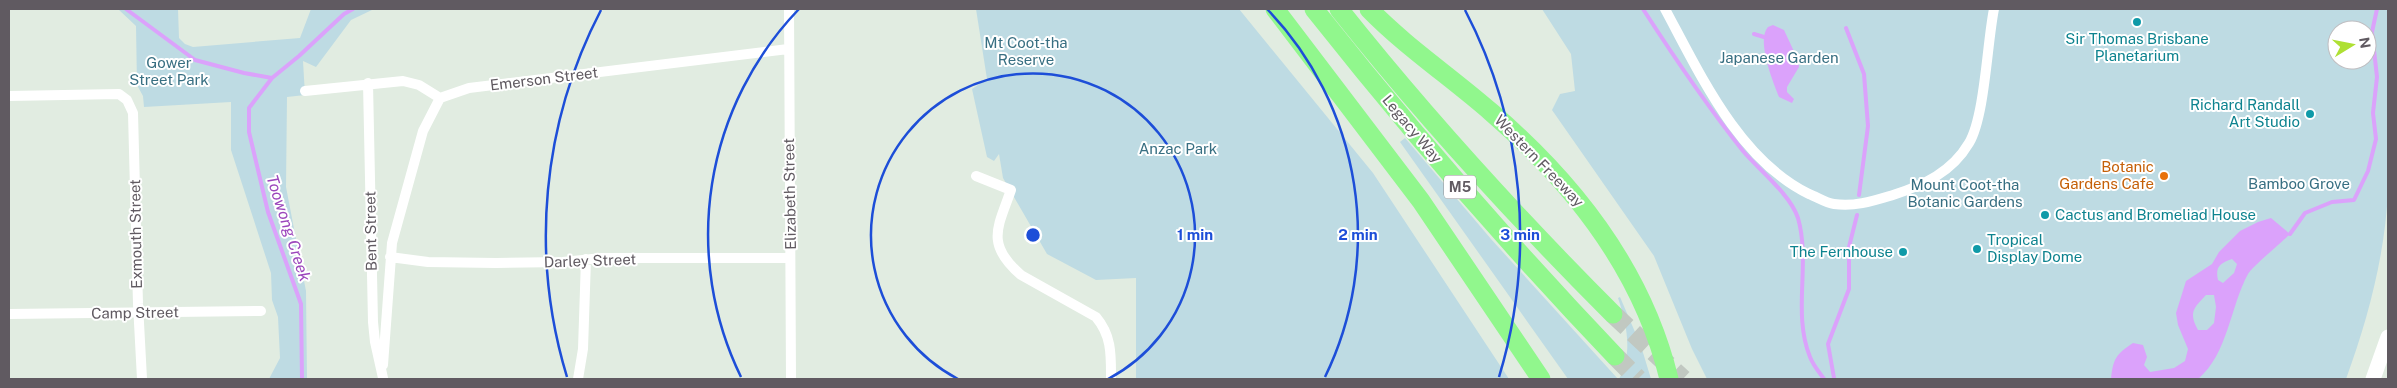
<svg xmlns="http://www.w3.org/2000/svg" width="2397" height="388" font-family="'Public Sans',sans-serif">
  <rect width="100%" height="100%" fill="#e1ece1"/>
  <path fill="#bedbe3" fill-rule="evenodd" d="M 118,9 L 178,9 L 179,38 L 185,44 L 193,47 L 300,38 L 311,9 L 374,9 L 351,20 L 316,67 L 303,61 L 305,95 L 287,97 L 286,187 L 306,291 L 307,379 L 269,379 L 280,358 L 278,317 L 272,300 L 271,273 L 231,150 L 231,102 L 144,107 L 143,96 L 137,85 L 136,26 Z
    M 976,9 L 1239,9 L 1373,173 L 1509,379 L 1136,379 L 1136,278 L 1096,280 L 1047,254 L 1003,178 L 999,154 L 994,161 L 987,157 L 972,89 L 987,79 Z
    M 1542,9 L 2388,9 C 2388,69 2392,131 2388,191 C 2385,255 2368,319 2346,379 L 1707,379 L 1692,349 L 1654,256 L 1552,110 L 1560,94 L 1575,91 L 1571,54 ZM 2337,30 L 2367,30 L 2367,60 L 2337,60 Z
    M 1405,138 L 1491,239 L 1618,379 L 1568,379 L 1400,142 Z
    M 1620,297 L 1641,346 L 1651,379 L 1619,379 C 1633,354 1627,324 1618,298 Z"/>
  <path fill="#dba2fb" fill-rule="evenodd" d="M 1773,25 L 1784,30 L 1798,60 L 1799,67 L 1787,87 L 1787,92 L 1794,99 L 1792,103 L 1779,97 C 1773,82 1756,40 1768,27 Z
    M 2271,218 L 2290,234 C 2282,242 2252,267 2248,274 C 2230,307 2228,354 2198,379 L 2111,379 C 2113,359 2116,354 2133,343 L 2143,345 L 2147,357 L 2144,365 L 2150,372 L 2174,368 L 2185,361 L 2188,349 L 2178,325 L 2176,313 L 2186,281 L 2212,264 L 2219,252 L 2240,231 L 2258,222 ZM 2232,259 L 2237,264 L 2234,273 L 2223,283 L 2218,280 C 2215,267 2220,263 2232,259 ZM 2206,295 L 2214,295 L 2216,307 L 2214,323 L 2207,330 L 2198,330 C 2188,312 2194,308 2206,295 Z"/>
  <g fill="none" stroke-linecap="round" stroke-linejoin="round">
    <path stroke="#dba2fb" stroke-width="4" d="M 126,9 L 195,60 L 244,73 L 272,78
      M 1643,9 C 1674,57 1707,106 1743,151 C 1759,170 1790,194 1798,218 C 1811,264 1792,312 1810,357 C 1813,365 1819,372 1824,379
      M 1846,28 L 1864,74 L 1868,126 L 1859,195
      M 1754,34 L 1764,37
      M 2290,234 L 2305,213 L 2332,202 L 2354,200 L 2368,171 L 2376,139 L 2373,113 L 2377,77 L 2372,32 L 2377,9
      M 1834,378 L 1828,344 L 1849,289 L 1849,247 L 1857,215
      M 302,379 L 301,304 L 268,212 L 249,132 L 249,108 L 272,78 L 299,56 L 344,14 L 353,9"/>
    <path stroke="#c1c8c1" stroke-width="19" stroke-dasharray="19 9" stroke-linecap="butt" d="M 1613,314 L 1683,379
      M 1615,356 L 1638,379"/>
    <path stroke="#fff" stroke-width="10" d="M 789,9 L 791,379
      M 1665,9 C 1700,74 1739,160 1809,194 C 1817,197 1826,203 1834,204 C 1855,207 1873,201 1893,195 C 1924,185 1952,172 1969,143 C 1985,116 1987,43 1994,9
      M 368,83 L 373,322 L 375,342 L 383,378
      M 305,91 L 403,81 L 419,85 L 440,98 L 469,88 L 788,49
      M 9,96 L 119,94 L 127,100 L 133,113 L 138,304 L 142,379
      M 976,176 L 1011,190 C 998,227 985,244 1021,275 L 1096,317 C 1112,336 1111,355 1111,379
      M 390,257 L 428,262 L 496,263 L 563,262 L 602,258 L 790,258
      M 9,314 L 261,311
      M 383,365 L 392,243 L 423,131 L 440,98
      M 578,379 L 583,349 L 586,259"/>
    <path stroke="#fff" stroke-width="15" d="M 2373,379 L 2388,337"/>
    <path stroke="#91f78d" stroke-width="19" d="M 1275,9 L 1421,201 L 1541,379
      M 1314,9 C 1409,129 1509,245 1615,356
      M 1339,9 C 1424,116 1516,217 1613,314
      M 1369,9 C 1406,47 1451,77 1491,112 C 1574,183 1643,272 1669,379"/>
  </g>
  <g fill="none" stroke="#1d4ed8" stroke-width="2.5">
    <path d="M958 379A162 162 0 1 1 1108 379"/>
    <path d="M741 377A325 325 0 0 1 799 9M1267 9A325 325 0 0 1 1325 377"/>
    <path d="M567 377A487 487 0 0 1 601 10M1465 10A487 487 0 0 1 1499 377"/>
  </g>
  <g fill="#0f9aa8" stroke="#fff" stroke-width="2">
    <circle cx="2137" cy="22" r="5"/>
    <circle cx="2310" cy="114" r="5"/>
    <circle cx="2045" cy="215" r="5"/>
    <circle cx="1977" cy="249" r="5"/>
    <circle cx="1903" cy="252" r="5"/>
  </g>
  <circle fill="#e8710a" stroke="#fff" stroke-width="2" cx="2164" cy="176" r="5"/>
  <g text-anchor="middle" stroke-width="4" stroke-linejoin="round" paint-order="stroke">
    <rect fill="#fff" stroke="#908c90" stroke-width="1" x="1444" y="175.5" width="32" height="23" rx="4"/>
    <g font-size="14" font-weight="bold" fill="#605a61">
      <text x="1460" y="192">M5</text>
    </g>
    <g font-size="15" fill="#0d838f" stroke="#fff" text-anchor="end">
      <text x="2137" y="44" text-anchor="middle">Sir Thomas Brisbane<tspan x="2137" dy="17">Planetarium</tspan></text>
      <text x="2300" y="110">Richard Randall<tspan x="2300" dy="17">Art Studio</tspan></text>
      <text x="2055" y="220" text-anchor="start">Cactus and Bromeliad House</text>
      <text x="1987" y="245" text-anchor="start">Tropical<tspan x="1987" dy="17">Display Dome</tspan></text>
      <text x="1893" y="257">The Fernhouse</text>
    </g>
    <g font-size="15" fill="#386f82" stroke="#fff">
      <text x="1026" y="48">Mt Coot-tha<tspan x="1026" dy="17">Reserve</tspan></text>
      <text x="1779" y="63">Japanese Garden</text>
      <text x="169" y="68">Gower<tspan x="169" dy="17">Street Park</tspan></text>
      <text x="1178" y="154">Anzac Park</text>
      <text x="2299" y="189">Bamboo Grove</text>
      <text x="1965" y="190">Mount Coot-tha<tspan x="1965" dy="17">Botanic Gardens</tspan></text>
    </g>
    <g font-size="15" fill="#605a61" stroke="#fff">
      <text transform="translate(544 79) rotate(-7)" y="5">Emerson Street</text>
      <text transform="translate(1412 129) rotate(50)" y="5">Legacy Way</text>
      <text transform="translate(1539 161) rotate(46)" y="5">Western Freeway</text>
      <text transform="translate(790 194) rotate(-91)" y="5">Elizabeth Street</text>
      <text transform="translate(371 231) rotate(-91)" y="5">Bent Street</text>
      <text transform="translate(136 234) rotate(-91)" y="5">Exmouth Street</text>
      <text transform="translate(590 261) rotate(-2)" y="5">Darley Street</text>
      <text transform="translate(135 313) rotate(-1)" y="5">Camp Street</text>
    </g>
    <g font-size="15" fill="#c56008" stroke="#fff" text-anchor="end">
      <text x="2154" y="172">Botanic<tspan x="2154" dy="17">Gardens Cafe</tspan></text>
    </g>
    <g font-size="16" font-style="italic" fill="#9c47bc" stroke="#fff">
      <text transform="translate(289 228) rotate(72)" y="6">Toowong Creek</text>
    </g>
  </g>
  <circle cx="1033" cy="235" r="8" fill="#1d4ed8" stroke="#fff" stroke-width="2.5"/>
  <g font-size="15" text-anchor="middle" font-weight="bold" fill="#1d4ed8" stroke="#fff" stroke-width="4" stroke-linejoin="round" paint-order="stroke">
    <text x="1195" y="240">1 min</text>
    <text x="1358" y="240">2 min</text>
    <text x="1520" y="240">3 min</text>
  </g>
  <rect width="2397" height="388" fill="none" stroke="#605a61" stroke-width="20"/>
  <g transform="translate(2352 45) rotate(80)"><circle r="24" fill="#ffffff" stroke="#bfbdc0"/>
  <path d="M0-4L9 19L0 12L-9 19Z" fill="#aee033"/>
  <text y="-8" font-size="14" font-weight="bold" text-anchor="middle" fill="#605a61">N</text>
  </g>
</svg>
